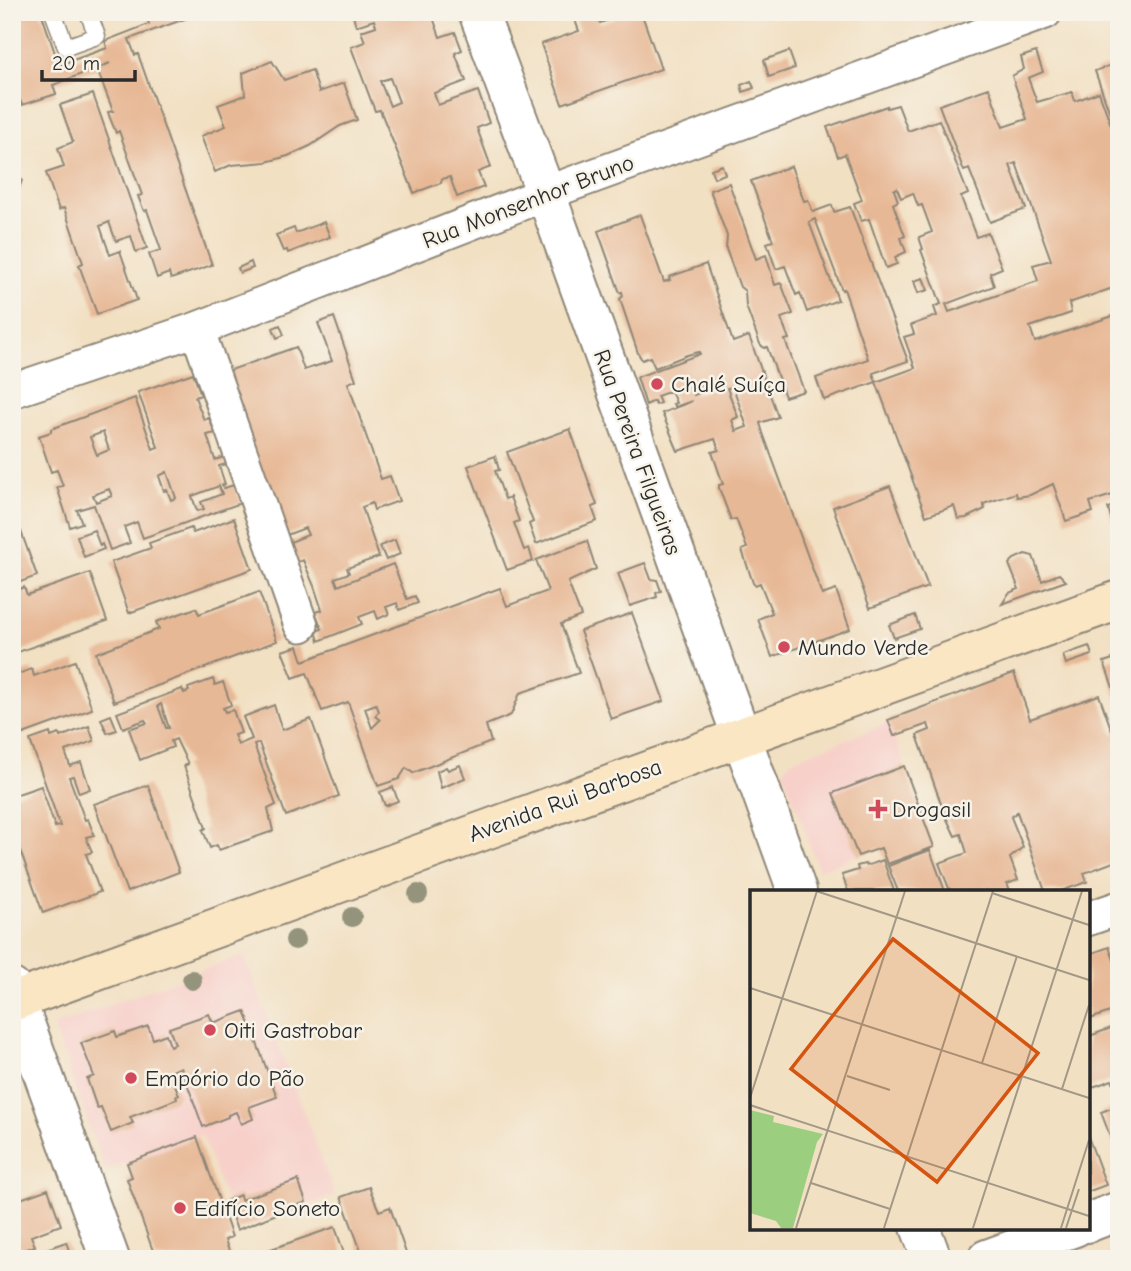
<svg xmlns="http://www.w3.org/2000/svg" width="1131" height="1271" font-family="'Comic Neue',sans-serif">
  <rect width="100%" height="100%" fill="#f7f3e8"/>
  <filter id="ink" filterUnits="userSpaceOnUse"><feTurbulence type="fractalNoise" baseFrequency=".0143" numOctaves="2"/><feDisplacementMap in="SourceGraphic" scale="14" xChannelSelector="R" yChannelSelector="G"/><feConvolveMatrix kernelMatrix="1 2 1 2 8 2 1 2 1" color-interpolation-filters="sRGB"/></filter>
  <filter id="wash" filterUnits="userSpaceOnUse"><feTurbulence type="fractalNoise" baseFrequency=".00686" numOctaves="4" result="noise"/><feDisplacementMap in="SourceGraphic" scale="28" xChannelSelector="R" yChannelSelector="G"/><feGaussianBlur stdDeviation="1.57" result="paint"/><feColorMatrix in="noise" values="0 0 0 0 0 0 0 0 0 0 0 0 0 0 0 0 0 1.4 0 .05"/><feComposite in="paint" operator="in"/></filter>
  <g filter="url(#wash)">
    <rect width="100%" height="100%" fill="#f2e0c3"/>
    <path fill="#f7d0ca" d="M 889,723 L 928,830 L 819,870 L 783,771 L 790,761 Z
      M 244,955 L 335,1195 L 237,1230 L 202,1135 L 105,1171 L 54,1030 L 58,1024 Z"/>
    <g id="blocks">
      <path fill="#e7b895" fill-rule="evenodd" d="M 12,12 L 41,12 L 59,65 L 107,48 L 105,41 L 149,24 L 145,12 L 204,12 L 129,39 L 135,55 L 138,54 L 212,265 L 171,279 L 169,273 L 157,278 L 149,254 L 161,250 L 147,210 L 144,211 L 139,199 L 138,196 L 142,195 L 119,131 L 116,133 L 110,118 L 108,112 L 113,111 L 97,69 L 110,63 L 53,85 L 56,94 L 22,105 L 12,82 Z
        M 352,12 L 431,12 L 440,37 L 455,32 L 462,50 L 455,53 L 466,81 L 434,93 L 438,105 L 478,91 L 489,123 L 477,128 L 491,167 L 478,172 L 484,187 L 457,197 L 450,177 L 442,179 L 441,183 L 414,193 L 380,110 L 375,111 L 351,47 L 365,42 L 361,31 L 376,26 L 374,20 L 356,26 ZM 390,78 L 399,102 L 390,106 L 380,81 Z
        M 572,12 L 596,12 L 600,23 L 632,12 L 641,12 L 661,69 L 562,104 L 541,44 L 579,31 Z
        M 855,12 L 885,12 L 885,13 L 857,19 Z
        M 789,51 L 795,68 L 769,77 L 764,60 Z
        M 1036,52 L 1043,72 L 1028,78 L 1037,102 L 1072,92 L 1075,101 L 1099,92 L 1119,147 L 1119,286 L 1069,303 L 1071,313 L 1030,327 L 1035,342 L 1119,314 L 1119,493 L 1090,502 L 1093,512 L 1066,521 L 1053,484 L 1030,495 L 1017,497 L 1016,493 L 983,504 L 985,509 L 966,518 L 958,519 L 954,506 L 926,516 L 876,382 L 824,400 L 816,378 L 868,359 L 844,289 L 842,290 L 815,219 L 809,222 L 838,300 L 807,312 L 800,293 L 796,295 L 785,266 L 776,269 L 767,243 L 773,241 L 751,181 L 791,166 L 804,201 L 808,200 L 813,212 L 832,205 L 834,212 L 850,207 L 908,361 L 873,373 L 876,382 L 915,368 L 904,337 L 914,334 L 911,325 L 937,316 L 934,307 L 941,304 L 921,250 L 923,249 L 919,237 L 932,232 L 922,205 L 918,206 L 913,193 L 901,198 L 897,188 L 894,190 L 898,201 L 893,204 L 905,236 L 901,238 L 906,252 L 895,257 L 897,264 L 886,268 L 869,219 L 861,221 L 854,203 L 862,200 L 845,154 L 838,157 L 827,127 L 887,106 L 887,108 L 898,105 L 908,131 L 939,120 L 968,194 L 961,197 L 976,237 L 988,233 L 1002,268 L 990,273 L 994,286 L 946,304 L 949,312 L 1032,283 L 1038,281 L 1033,265 L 1051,260 L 1016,163 L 1010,165 L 1026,209 L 990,222 L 969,169 L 964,171 L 939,105 L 989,88 L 1003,127 L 1027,119 L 1012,76 L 1024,69 L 1021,57 Z
        M 272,61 L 284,80 L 312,70 L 319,92 L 344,83 L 357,120 L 340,126 L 310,146 L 288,156 L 266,162 L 231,165 L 215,172 L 201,136 L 226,126 L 218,105 L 245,95 L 243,73 Z
        M 1119,62 L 1119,136 L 1118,136 L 1095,71 Z
        M 751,81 L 754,88 L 743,92 L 741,85 Z
        M 93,94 L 147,248 L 136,252 L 131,236 L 116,241 L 109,222 L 100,226 L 110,255 L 120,251 L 137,300 L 97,314 L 79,265 L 83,263 L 64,208 L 59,210 L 46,173 L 64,167 L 58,148 L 73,142 L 60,105 Z
        M 722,165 L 725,174 L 714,178 L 711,169 Z
        M 12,168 L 17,169 L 14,177 L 22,180 L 13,206 Z
        M 729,183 L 756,259 L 766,255 L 775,285 L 781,283 L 793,314 L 781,318 L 789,339 L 785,340 L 804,391 L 785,397 L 767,347 L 764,348 L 760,344 L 746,306 L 745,291 L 740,287 L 726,249 L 727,236 L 710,190 Z
        M 640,215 L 664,282 L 670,280 L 669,277 L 706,264 L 733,342 L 749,336 L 778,417 L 760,423 L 763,433 L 822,595 L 836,590 L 850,629 L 772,657 L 758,619 L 772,613 L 760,583 L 755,585 L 753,583 L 742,550 L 747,548 L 736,519 L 731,520 L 719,488 L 719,485 L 723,484 L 712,452 L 719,450 L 715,439 L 678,451 L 662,413 L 692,401 L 675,407 L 673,404 L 676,403 L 671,391 L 657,396 L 660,403 L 656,405 L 654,401 L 646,405 L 637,377 L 700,354 L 699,352 L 687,355 L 655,368 L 650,357 L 642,360 L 638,353 L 620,299 L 623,296 L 622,292 L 620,293 L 598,231 ZM 702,384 L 705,391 L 694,395 L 692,388 ZM 733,387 L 747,427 L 736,431 L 732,420 L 738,417 L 727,388 Z
        M 324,222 L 330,237 L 288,253 L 287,250 L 283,251 L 276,235 L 294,228 L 296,233 Z
        M 251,262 L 253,268 L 240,273 L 238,268 Z
        M 923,278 L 928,290 L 918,293 L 914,281 Z
        M 334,317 L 356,380 L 348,383 L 381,479 L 390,476 L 399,501 L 374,510 L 372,503 L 362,507 L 379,557 L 347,568 L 349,573 L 335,578 L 338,586 L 393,564 L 407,599 L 415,596 L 418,603 L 399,610 L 397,603 L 386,607 L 389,614 L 378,619 L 375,611 L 359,617 L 362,624 L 319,641 L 316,631 L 322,629 L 315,612 L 322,610 L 314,586 L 303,560 L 292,564 L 285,544 L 308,535 L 305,528 L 284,536 L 225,372 L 296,347 L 304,370 L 332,361 L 318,323 Z
        M 280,325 L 284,335 L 277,338 L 273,328 Z
        M 193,373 L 201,395 L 195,397 L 204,420 L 209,418 L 215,433 L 207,435 L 215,460 L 224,457 L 226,464 L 219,466 L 225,484 L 222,485 L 224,488 L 234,485 L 241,503 L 143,538 L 137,522 L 124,527 L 130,543 L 110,550 L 94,505 L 77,510 L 82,523 L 70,527 L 57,487 L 63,486 L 57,470 L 51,472 L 39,436 L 51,432 L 51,429 L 135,398 L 153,449 L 158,447 L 138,392 ZM 103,432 L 109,450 L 97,455 L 90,437 ZM 167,472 L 176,498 L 171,500 L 167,490 L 164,491 L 159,476 ZM 219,486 L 222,494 L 201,502 L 204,509 L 197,511 L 192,496 ZM 109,489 L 112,496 L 96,502 L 93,495 Z
        M 570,429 L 597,505 L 592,507 L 597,521 L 536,544 L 529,524 L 533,522 L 507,452 Z
        M 495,456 L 499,470 L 495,471 L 505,499 L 510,497 L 519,521 L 514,523 L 524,550 L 529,548 L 533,561 L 507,570 L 468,466 Z
        M 890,486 L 928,587 L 870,608 L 833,507 Z
        M 1115,505 L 1119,517 L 1119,533 L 1116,534 L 1108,508 Z
        M 13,509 L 37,576 L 15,584 L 12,576 Z
        M 234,518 L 252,569 L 129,613 L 111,562 L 151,548 L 149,543 L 191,528 L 193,533 Z
        M 94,530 L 100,546 L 102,544 L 104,549 L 84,557 L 77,536 Z
        M 395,540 L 400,554 L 386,560 L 380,546 Z
        M 587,541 L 596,569 L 568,582 L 581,616 L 561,624 L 579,673 L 520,693 L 511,715 L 486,725 L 491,742 L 413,773 L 406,768 L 399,779 L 378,786 L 348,702 L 322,711 L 307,673 L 293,678 L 282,651 L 298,646 L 303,661 L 500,588 L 507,606 L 548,591 L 536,560 ZM 376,704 L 379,711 L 375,716 L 380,720 L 372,728 L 365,708 Z
        M 1025,554 L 1033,556 L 1042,581 L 1059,574 L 1066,581 L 1002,604 L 1009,593 L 1019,589 L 1009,564 L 1014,559 Z
        M 645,563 L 651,579 L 657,580 L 661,591 L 656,593 L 657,597 L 630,606 L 618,573 Z
        M 90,573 L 107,621 L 12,654 L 12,592 L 24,587 L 27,595 Z
        M 259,592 L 277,641 L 114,702 L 96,653 L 159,629 L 156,622 L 196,608 L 199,614 Z
        M 632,613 L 664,701 L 611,719 L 580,631 Z
        M 915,615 L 920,629 L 894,638 L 889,625 Z
        M 1089,646 L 1092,655 L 1066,664 L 1063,655 Z
        M 1119,657 L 1119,702 L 1118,702 L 1104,662 Z
        M 75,661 L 92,709 L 12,738 L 12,676 L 32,669 L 34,676 Z
        M 1014,673 L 1030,719 L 1099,695 L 1113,734 L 1119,732 L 1119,860 L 1084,873 L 1087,882 L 1061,891 L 1045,891 L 1017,812 L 1011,817 L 1023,847 L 1010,858 L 1018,880 L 1007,884 L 1010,891 L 950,891 L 939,863 L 967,853 L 961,834 L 955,836 L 945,815 L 917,735 L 930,730 L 928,724 L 894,736 L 888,720 Z
        M 213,679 L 215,685 L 223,682 L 231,705 L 223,708 L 225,712 L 233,710 L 241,733 L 234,735 L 238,745 L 252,739 L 243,717 L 274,705 L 282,730 L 311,719 L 339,796 L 286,816 L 259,743 L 254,745 L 276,805 L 268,809 L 273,831 L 219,850 L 217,845 L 210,848 L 203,830 L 206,828 L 184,766 L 188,764 L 176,739 L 171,741 L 173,747 L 140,760 L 129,729 L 147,723 L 145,720 L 123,728 L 117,713 L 182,689 L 184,693 L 189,691 L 188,688 ZM 161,704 L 169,728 L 166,728 L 158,706 Z
        M 111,715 L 117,730 L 107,733 L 101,719 Z
        M 89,726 L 94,741 L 65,751 L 70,766 L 81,762 L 90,789 L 79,793 L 73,776 L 69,777 L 85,820 L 88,819 L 94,835 L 86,837 L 92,852 L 86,854 L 100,892 L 43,913 L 12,828 L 12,796 L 41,786 L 55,827 L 60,826 L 30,740 L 50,733 L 51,737 L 59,734 L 60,737 Z
        M 460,765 L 465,778 L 441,788 L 437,771 L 446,767 L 448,770 Z
        M 904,766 L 934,847 L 887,864 L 881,848 L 858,856 L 833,793 Z
        M 148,785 L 179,872 L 127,892 L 94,804 Z
        M 393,787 L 398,801 L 385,806 L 380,792 Z
        M 930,850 L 945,891 L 898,891 L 888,866 Z
        M 883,860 L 894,891 L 848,891 L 842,875 L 858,870 L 857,866 L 865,864 L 866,866 Z
        M 1109,947 L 1119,973 L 1119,1009 L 1087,1020 L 1087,955 Z
        M 245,1011 L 277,1097 L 249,1107 L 253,1119 L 241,1124 L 236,1112 L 228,1115 L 228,1117 L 203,1127 L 181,1067 L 170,1072 L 179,1095 L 176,1096 L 177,1099 L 130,1117 L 133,1123 L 111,1132 L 101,1107 L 97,1108 L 87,1079 L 94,1076 L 81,1043 L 115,1031 L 117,1037 L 148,1026 L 153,1039 L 166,1034 L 170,1046 L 175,1044 L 169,1028 L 209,1014 L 213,1023 Z
        M 1119,1025 L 1119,1098 L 1112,1080 L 1087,1089 L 1087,1037 Z
        M 1119,1105 L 1119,1151 L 1116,1152 L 1101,1112 Z
        M 1087,1134 L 1106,1185 L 1087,1192 Z
        M 197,1137 L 232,1237 L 225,1240 L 232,1259 L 156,1259 L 127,1179 L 132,1177 L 127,1163 Z
        M 298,1180 L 306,1202 L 237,1230 L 226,1201 L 240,1195 L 241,1200 Z
        M 369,1187 L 379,1211 L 390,1207 L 408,1259 L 364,1259 L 341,1197 Z
        M 48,1189 L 61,1225 L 31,1236 L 35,1246 L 12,1254 L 12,1202 Z
        M 335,1227 L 346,1259 L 245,1259 L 245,1258 Z
        M 66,1242 L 72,1259 L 21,1259 L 21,1258 Z
        M 486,1251 L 487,1254 L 491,1253 L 493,1259 L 466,1259 Z"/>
    </g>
  </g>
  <g filter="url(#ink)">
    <use href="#blocks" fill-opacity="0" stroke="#8e8677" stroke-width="2"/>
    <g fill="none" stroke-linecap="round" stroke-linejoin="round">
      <g stroke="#8e8677" stroke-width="19">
        <path id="service" d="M 53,12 L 66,47 L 97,36 L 88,12"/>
      </g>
      <g stroke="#8e8677" stroke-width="37">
        <path id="minor" d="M 197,329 L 301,625
          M 12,391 L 197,329 L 563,187 L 1045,12
          M 1087,919 L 1119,908"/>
      </g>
      <g stroke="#8e8677" stroke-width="42">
        <path id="tertiary" d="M 478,12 L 546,194 L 797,891
          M 12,988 L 110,1259
          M 1087,1223 L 1119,1211
          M 920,1227 L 932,1259
          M 987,1259 L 1075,1227"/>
      </g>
      <g stroke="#8e8677" stroke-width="42">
        <path id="secondary" d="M 12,1002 L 1119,600"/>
      </g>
      <use href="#service" stroke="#fff" stroke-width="16"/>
      <use href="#minor" stroke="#fff" stroke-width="33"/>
      <use href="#tertiary" stroke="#fff" stroke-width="38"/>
      <use href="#secondary" stroke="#fbe6c4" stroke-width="38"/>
    </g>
    <g fill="#94937b">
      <circle cx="418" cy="894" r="10"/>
      <circle cx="352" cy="917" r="10"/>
      <circle cx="295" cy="940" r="10"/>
      <circle cx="192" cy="980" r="10"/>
    </g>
  </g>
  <g fill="#d1495b" stroke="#f7f3e8" stroke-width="2.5">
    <circle cx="657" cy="384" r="7"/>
    <circle cx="784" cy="647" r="7"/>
    <path d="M874.5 798.5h7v7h7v7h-7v7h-7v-7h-7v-7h7z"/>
    <circle cx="210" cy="1030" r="7"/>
    <circle cx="131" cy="1078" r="7"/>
    <circle cx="180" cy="1208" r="7"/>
  </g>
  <g text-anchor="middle" stroke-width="5" stroke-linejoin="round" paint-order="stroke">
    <g font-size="23" fill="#2b2b2b" stroke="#f7f3e8">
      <text transform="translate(528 201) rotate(-21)" y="8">Rua Monsenhor Bruno</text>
      <text transform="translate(638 452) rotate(70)" y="8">Rua Pereira Filgueiras</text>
      <text transform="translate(565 800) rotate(-20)" y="8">Avenida Rui Barbosa</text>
    </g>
    <g font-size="23" fill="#2b2b2b" stroke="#f7f3e8" text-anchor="start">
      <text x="671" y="392">Chalé Suíça</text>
      <text x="798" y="655">Mundo Verde</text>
      <text x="892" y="817">Drogasil</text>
      <text x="224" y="1038">Oiti Gastrobar</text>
      <text x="145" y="1086">Empório do Pão</text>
      <text x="194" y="1216">Edifício Soneto</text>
    </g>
  </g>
  <g transform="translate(750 890)">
    <rect width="340" height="340" fill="#f2e0c3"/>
    <path d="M 0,220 L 24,226 L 23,232 L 73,244 L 67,252 L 43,338 L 31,338 L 26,331 L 0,323 Z" fill="#9bce7e"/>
    <path fill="none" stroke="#a29886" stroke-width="2" d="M 66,1 L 339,90M 242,3 L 339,35M 0,98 L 339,208M 232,173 L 267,66M 97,186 L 140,200M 312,199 L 339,115M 0,208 L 67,1M 0,215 L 339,326M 61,293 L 140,319M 46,338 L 155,1M 134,338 L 243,1M 223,338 L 332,1M 311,338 L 339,250M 316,338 L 329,299"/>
    <path fill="#d5540f" fill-opacity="0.15" stroke="#d5540f" stroke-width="3.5" d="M 143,49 L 288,163 L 187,292 L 41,179 Z"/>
    <rect width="340" height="340" fill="none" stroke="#2b2b2b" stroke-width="3.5"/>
  </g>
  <rect width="1131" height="1271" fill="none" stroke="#f7f3e8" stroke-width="42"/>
  <path d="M42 70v10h93v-10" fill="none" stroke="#2b2b2b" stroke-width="3.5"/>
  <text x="52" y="70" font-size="21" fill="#2b2b2b" stroke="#f7f3e8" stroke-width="5" paint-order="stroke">20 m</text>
</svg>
